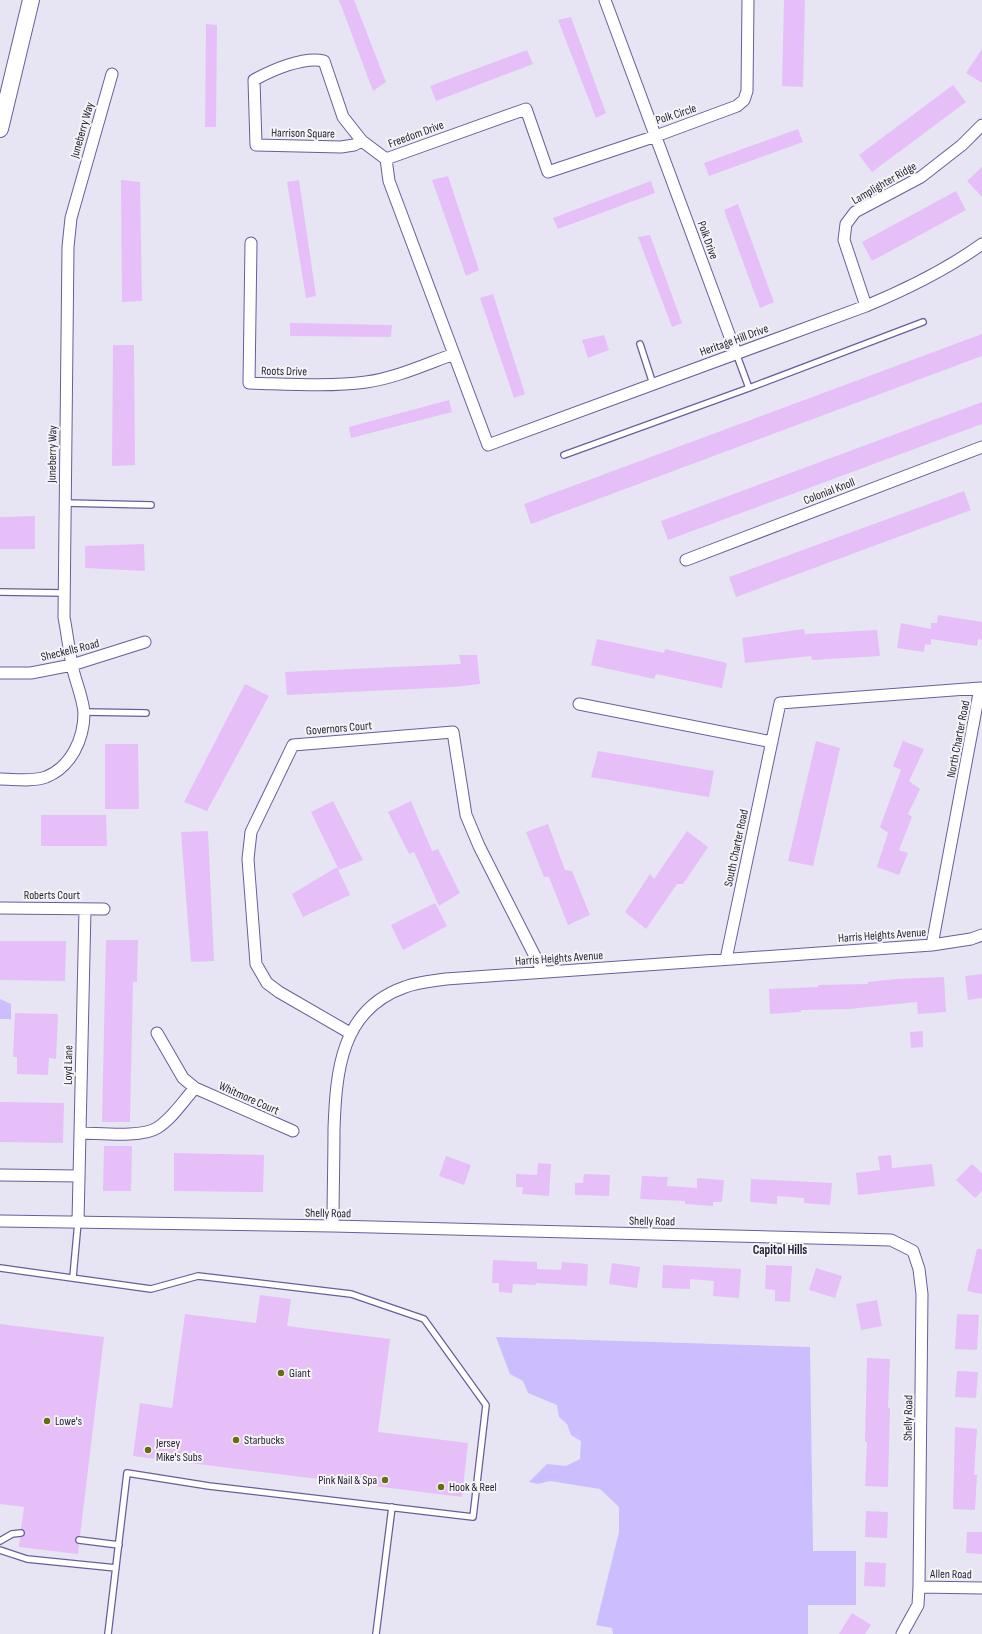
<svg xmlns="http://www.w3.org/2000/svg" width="982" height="1634" font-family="'Sofia Sans Condensed',sans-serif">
  <rect width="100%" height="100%" fill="#e7e5f3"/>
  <path fill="#ccbdfe" d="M 0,999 L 11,1004 L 11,1019 L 0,1019 Z
    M 496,1337 L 810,1347 L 813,1551 L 856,1551 L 856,1605 L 808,1605 L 808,1634 L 613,1634 L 612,1628 L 596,1625 L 619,1532 L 619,1507 L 600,1489 L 550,1481 L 538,1484 L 529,1482 L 547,1464 L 566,1466 L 580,1459 L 581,1441 L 571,1435 L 567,1424 L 559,1417 L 557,1405 L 528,1393 L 523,1381 L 510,1374 Z"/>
  <path fill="#e6bff8" d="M 339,0 L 354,0 L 386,82 L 373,91 Z
    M 784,0 L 805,0 L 803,87 L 782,86 Z
    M 571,17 L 606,113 L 596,118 L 558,20 Z
    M 206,24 L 217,25 L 216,127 L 205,127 Z
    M 982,49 L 982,83 L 966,73 Z
    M 527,50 L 533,64 L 436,101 L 430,86 Z
    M 953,85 L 966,102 L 872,172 L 859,155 Z
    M 798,129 L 803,142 L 709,176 L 704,163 Z
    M 982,167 L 982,197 L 967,181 Z
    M 448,176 L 479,270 L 466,276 L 432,180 Z
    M 121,180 L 140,182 L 142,301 L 122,302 Z
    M 299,180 L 316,296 L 306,298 L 287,182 Z
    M 651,181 L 655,193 L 558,229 L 553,218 Z
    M 956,191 L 966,210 L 872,261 L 862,242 Z
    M 738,204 L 774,302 L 760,308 L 724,210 Z
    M 650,235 L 682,323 L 672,327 L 638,237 Z
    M 493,294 L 525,394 L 514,398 L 480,298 Z
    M 290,323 L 392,325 L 391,337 L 290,336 Z
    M 982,334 L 982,356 L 531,524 L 524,504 Z
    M 604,335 L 609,350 L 588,358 L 582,340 Z
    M 113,345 L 134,345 L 135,465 L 112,466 Z
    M 449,400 L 452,412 L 351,438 L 349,427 Z
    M 982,402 L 982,424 L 668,540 L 661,521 Z
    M 964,491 L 971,510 L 736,597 L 729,577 Z
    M 35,516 L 35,549 L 0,549 L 0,517 Z
    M 144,544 L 145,571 L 85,568 L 85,546 Z
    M 938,615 L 982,622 L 982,640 L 978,639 L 977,646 L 931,639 L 931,645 L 925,644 L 924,652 L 897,648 L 901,623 L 931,629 L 931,623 L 937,623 Z
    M 804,629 L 805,634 L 877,630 L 880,656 L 812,660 L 811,656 L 745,663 L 742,638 Z
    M 597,639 L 664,653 L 665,649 L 727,663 L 722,688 L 656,674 L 654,679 L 591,665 Z
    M 459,655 L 477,655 L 480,684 L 454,687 L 287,695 L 285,672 L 461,664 Z
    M 245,684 L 269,696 L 207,811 L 184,802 Z
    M 816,741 L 840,748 L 813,866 L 788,861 Z
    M 903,741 L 924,749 L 909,781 L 920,789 L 908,814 L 912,817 L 899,850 L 908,853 L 899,875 L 877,867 L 888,833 L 880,827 L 901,770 L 893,766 Z
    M 105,744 L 138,744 L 139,809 L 105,809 Z
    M 598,751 L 714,771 L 709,797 L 591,777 Z
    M 333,801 L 363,860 L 339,870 L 311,812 Z
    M 411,801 L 432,851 L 438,849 L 460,893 L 439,906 L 414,852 L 409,854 L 388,812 Z
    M 41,815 L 106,815 L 107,846 L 41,846 Z
    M 548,824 L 565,870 L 572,871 L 590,915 L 568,925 L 549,877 L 544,877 L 526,832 Z
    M 208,831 L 214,961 L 191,962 L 181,832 Z
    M 687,831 L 708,847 L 683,884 L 677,884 L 646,929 L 625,912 L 650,874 L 654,879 Z
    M 337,867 L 350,895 L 303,917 L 292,894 Z
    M 435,903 L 447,926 L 403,950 L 391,925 Z
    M 106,940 L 138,940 L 137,982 L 133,982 L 130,1122 L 102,1122 Z
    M 0,941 L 66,941 L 65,981 L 0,980 Z
    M 982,974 L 982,998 L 968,1000 L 965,976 Z
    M 944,977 L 946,1012 L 918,1014 L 917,1002 L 849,1009 L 801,1010 L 801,1012 L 770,1014 L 769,989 L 818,987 L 818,985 L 868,984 L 868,982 L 896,979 Z
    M 15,1013 L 58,1014 L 56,1059 L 49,1058 L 48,1075 L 17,1074 L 17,1057 L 13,1057 Z
    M 923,1031 L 923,1047 L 911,1048 L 910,1032 Z
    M 0,1102 L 64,1103 L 63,1143 L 0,1142 Z
    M 104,1146 L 132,1146 L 131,1191 L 103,1191 Z
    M 174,1153 L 264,1155 L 263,1192 L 174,1191 Z
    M 891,1155 L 892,1168 L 932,1164 L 935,1186 L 858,1195 L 856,1173 L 880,1170 L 878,1156 Z
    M 446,1156 L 471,1165 L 464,1185 L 439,1176 Z
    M 538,1163 L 551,1164 L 549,1196 L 522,1194 L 523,1187 L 516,1187 L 516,1174 L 537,1175 Z
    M 972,1164 L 982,1173 L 982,1191 L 975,1198 L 956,1180 Z
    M 584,1174 L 610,1175 L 609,1196 L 575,1195 L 575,1183 L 583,1183 Z
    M 642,1176 L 668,1177 L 667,1186 L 697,1188 L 697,1178 L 724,1180 L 722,1202 L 713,1202 L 713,1206 L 685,1204 L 685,1201 L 640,1199 Z
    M 751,1179 L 832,1183 L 830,1205 L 804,1203 L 804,1198 L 777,1196 L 777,1204 L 750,1202 Z
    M 977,1249 L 982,1249 L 982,1294 L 967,1291 Z
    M 493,1260 L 537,1262 L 537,1269 L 561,1270 L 562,1262 L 588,1264 L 587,1286 L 536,1283 L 536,1285 L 513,1284 L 512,1293 L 499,1292 L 499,1283 L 492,1283 Z
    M 612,1263 L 640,1267 L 637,1288 L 609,1284 Z
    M 663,1265 L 741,1269 L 739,1298 L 713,1296 L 714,1281 L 690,1279 L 690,1289 L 662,1288 Z
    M 766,1265 L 792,1266 L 790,1302 L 775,1301 L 775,1290 L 765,1289 Z
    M 816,1268 L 842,1276 L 835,1298 L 809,1290 Z
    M 260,1295 L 291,1299 L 287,1326 L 390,1339 L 378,1432 L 468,1443 L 462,1497 L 133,1456 L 140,1403 L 172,1408 L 185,1314 L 256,1323 Z
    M 877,1300 L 882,1326 L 861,1330 L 856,1304 Z
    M 957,1314 L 979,1315 L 977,1350 L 955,1349 Z
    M 0,1324 L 104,1337 L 80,1536 L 75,1539 L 75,1542 L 79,1544 L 78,1554 L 19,1547 L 20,1537 L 24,1536 L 25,1533 L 21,1529 L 24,1507 L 0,1504 Z
    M 867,1358 L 890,1359 L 888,1408 L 890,1408 L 888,1487 L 865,1486 L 867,1442 L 865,1442 Z
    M 957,1371 L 978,1372 L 976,1398 L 955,1397 Z
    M 955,1427 L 977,1429 L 974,1475 L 977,1475 L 975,1510 L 953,1509 Z
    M 866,1511 L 888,1512 L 887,1538 L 865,1537 Z
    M 967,1532 L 982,1532 L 982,1554 L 966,1553 Z
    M 865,1562 L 886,1563 L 885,1587 L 864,1586 Z
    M 852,1613 L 871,1625 L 865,1634 L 839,1634 Z"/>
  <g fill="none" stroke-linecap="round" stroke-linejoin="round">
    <g stroke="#6d5c9c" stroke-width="8">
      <path id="lane" d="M 640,344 L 653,384
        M 736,353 L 749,388
        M 564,455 L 749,388 L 923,322
        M 65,503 L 151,505
        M 0,592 L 64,593
        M 84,712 L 146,713
        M 0,1268 L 151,1289 L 198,1276 L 351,1294 L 424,1319 L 486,1405 L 473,1517 L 209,1486 L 127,1473 L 108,1634
        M 73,1277 L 78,1222
        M 79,1540 L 119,1545
        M 0,1541 L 12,1534 L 21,1533
        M 0,1550 L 27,1559 L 116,1568
        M 376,1634 L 392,1507"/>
    </g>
    <g stroke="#6d5c9c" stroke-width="13">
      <path id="street" d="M 605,0 L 736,353
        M 362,141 L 354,145 L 341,147 L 256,145 L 254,80 C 272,70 304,56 324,61 L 343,117 L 362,141 L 386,159
        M 386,159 L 389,181 L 488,445 L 866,306 C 907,289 946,270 982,244
        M 386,159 L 526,109 L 548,172 L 656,136 L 737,106 L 744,100 L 747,91 L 748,0
        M 251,243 L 249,383 C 288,384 328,387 366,382 C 396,378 426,364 454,354
        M 866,306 L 844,240 L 846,224 L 855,212 L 921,177 L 962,145 L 982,125
        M 686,560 L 982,447
        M 0,673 L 31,673 L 72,665 L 145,642
        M 579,704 L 772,742
        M 0,779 C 14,779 32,782 46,777 C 71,767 84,739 84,713 C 83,697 75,681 72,665 C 69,650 67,633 64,617 L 68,247 L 71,218 L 112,74
        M 0,908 L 104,909
        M 726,959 L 780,703 L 980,688 L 932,945
        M 157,1033 L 183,1078 L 195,1088 L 293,1131
        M 350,1033 L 279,992 L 267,983 L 256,964 L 248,859 L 251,832 L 293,745 L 453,732 L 466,815 L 479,846 L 543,972
        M 80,1133 C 99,1133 141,1138 157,1128 C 172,1119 183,1101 195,1088
        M 0,1175 L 79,1176
        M 0,1221 L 333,1226 L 891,1240 L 913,1251 L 919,1269 L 922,1294 L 919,1587 L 918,1605 L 902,1634
        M 78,1222 L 85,909
        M 333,1226 C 333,1194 334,1161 334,1129 C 336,1071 341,1009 405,987 C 418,982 433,981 446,979 L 932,945 L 971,939 L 982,935
        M 919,1587 L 982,1588"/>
    </g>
    <g stroke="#6d5c9c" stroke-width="18">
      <path id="secondary" d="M 0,129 L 31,0"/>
    </g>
    <use href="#lane" stroke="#fff" stroke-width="5.5"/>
    <use href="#street" stroke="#fff" stroke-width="11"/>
    <use href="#secondary" stroke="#fff" stroke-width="16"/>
  </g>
  <g fill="#656d13" stroke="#f4f4f4" stroke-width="1.5">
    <circle cx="281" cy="1373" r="4"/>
    <circle cx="47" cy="1421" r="4"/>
    <circle cx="236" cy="1440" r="4"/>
    <circle cx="148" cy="1450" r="4"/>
    <circle cx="385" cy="1480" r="4"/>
    <circle cx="441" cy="1487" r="4"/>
  </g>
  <g text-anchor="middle" stroke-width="4" stroke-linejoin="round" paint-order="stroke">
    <g font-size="12" fill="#261e39" stroke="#f4f4f4">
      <text transform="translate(676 114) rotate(-18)" y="4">Polk Circle</text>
      <text transform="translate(82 130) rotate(-74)" y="4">Juneberry Way</text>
      <text transform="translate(303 133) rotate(1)" y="4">Harrison Square</text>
      <text transform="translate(416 134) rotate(-20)" y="4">Freedom Drive</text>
      <text transform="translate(884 183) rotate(-30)" y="4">Lamplighter Ridge</text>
      <text transform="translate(708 240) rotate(70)" y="4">Polk Drive</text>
      <text transform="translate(734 340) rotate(-20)" y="4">Heritage Hill Drive</text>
      <text transform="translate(284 371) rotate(1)" y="4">Roots Drive</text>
      <text transform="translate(52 454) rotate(-89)" y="4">Juneberry Way</text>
      <text transform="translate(829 491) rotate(-21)" y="4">Colonial Knoll</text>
      <text transform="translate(70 650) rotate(-14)" y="4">Sheckells Road</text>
      <text transform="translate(339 728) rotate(-5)" y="4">Governors Court</text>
      <text transform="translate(958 739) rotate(-79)" y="4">North Charter Road</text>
      <text transform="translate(736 848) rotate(-78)" y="4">South Charter Road</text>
      <text x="52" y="899">Roberts Court</text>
      <text transform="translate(882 935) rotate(-4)" y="4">Harris Heights Avenue</text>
      <text transform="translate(559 958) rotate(-4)" y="4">Harris Heights Avenue</text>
      <text transform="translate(68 1065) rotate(-89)" y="4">Loyd Lane</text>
      <text transform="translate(249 1098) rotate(24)" y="4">Whitmore Court</text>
      <text transform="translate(328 1213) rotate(1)" y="4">Shelly Road</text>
      <text transform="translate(652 1221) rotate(1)" y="4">Shelly Road</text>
      <text transform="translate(908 1418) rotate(-89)" y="4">Shelly Road</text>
      <text transform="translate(951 1574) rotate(1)" y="4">Allen Road</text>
    </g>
    <g font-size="12" fill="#261e39" stroke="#f4f4f4" text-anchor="start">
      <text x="289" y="1377">Giant</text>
      <text x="55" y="1425">Lowe's</text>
      <text x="244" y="1444">Starbucks</text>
      <text x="156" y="1447">Jersey<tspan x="156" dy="14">Mike's Subs</tspan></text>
      <text x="377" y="1484" text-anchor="end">Pink Nail &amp; Spa</text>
      <text x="449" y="1491">Hook &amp; Reel</text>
    </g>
    <g font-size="13" font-weight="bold" fill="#261e39" stroke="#f4f4f4">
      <text x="780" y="1254">Capitol Hills</text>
    </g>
  </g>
</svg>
